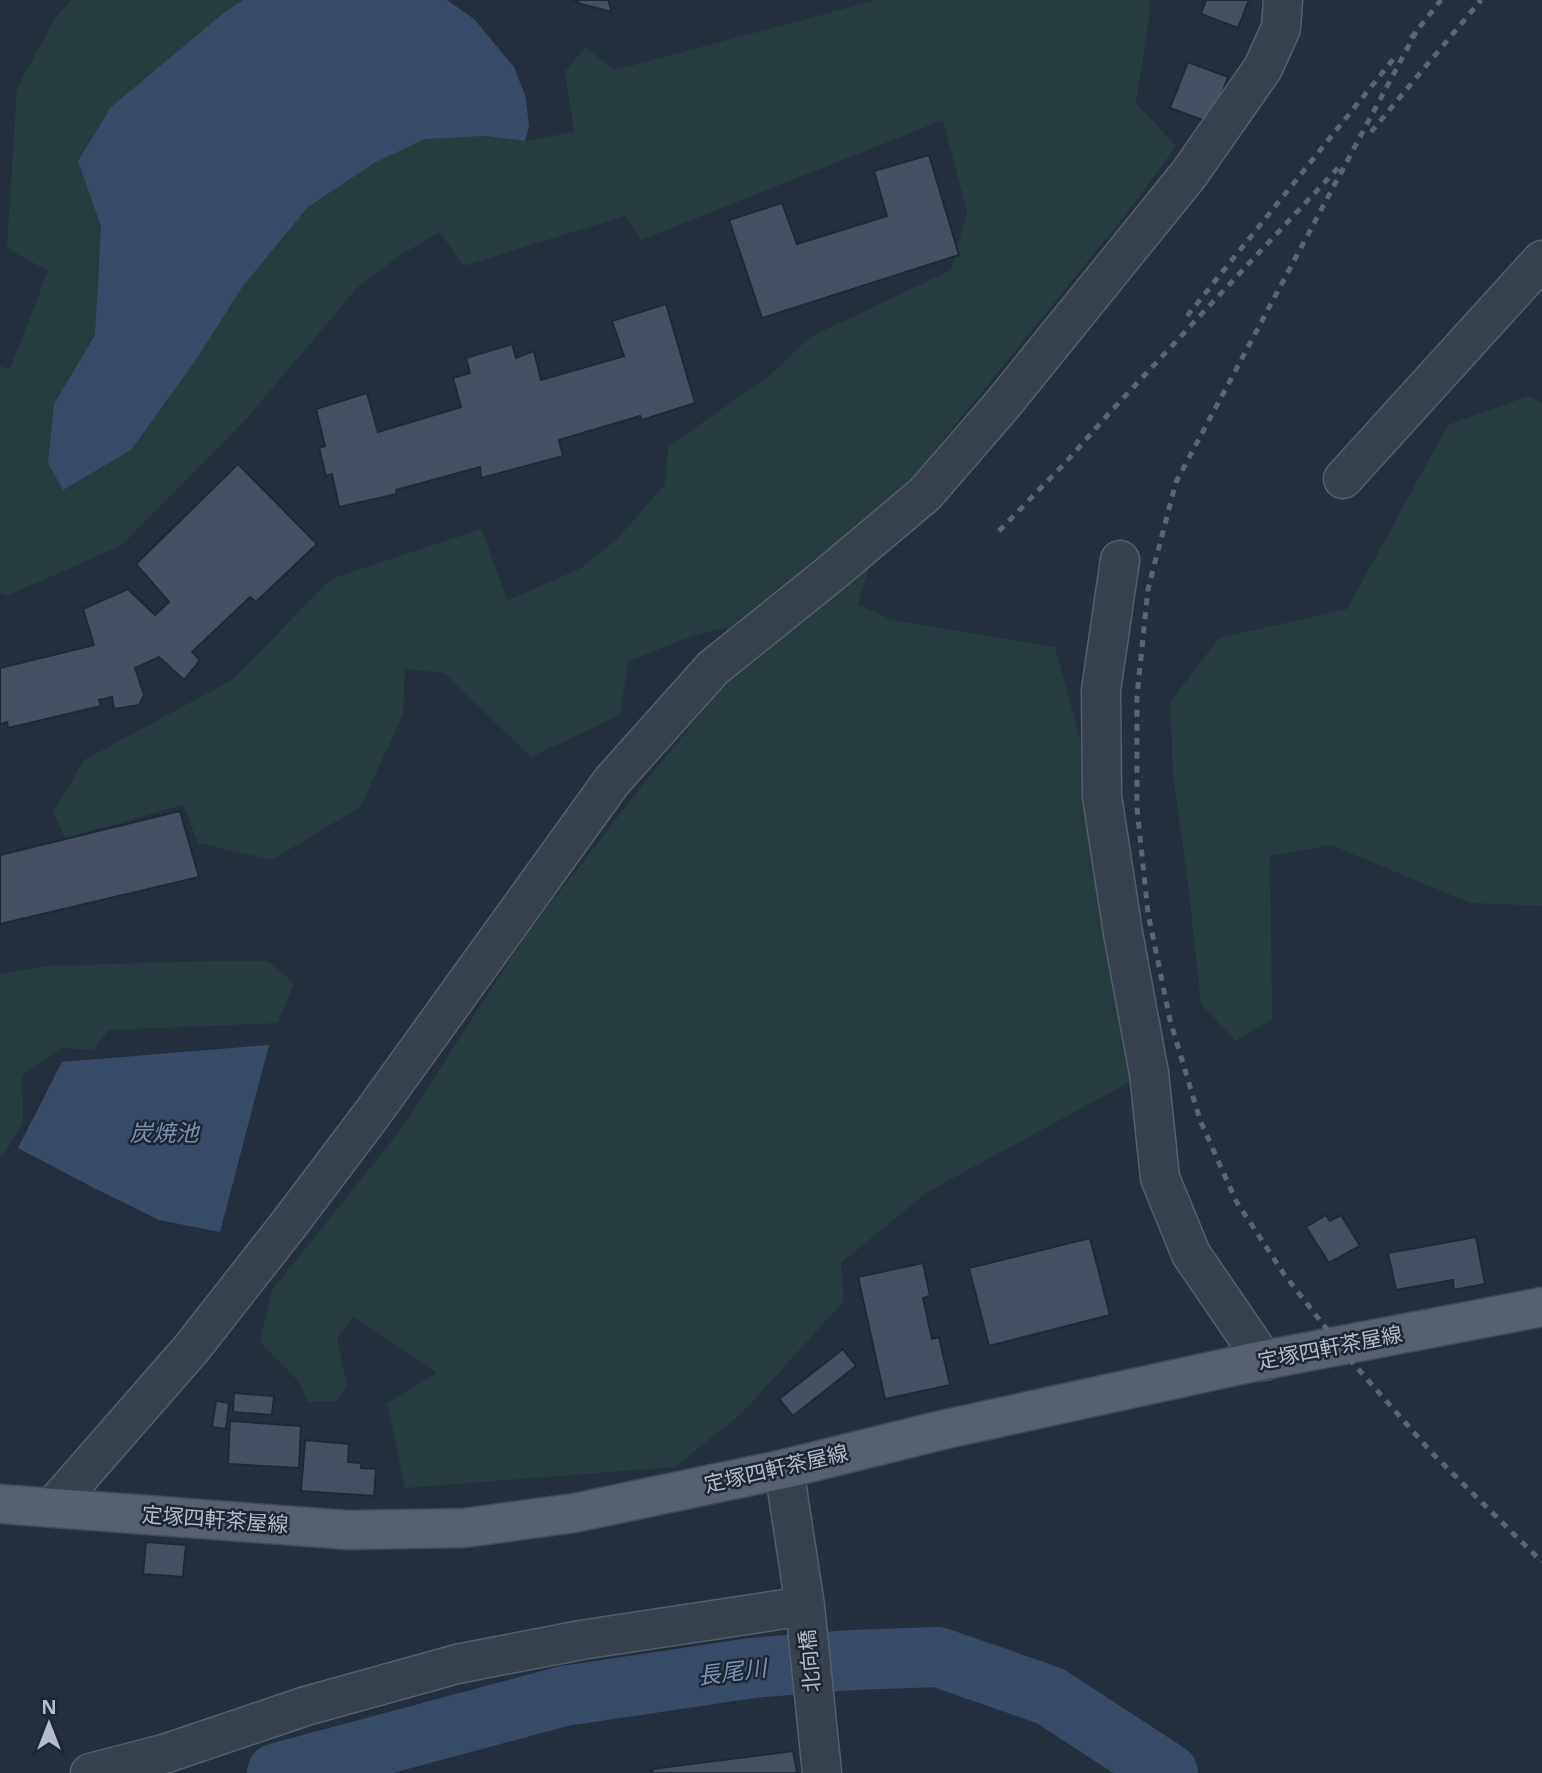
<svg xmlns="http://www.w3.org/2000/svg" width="1542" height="1773" font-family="'Noto Sans','Noto Sans JP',sans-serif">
  <rect width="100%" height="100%" fill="#242f3e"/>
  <path fill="#263c3f" d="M 72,0 L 243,0 L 226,11 L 78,160 L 101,227 L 95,335 L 54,404 L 131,450 L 194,363 L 243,286 L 308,207 L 376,162 L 426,139 L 486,136 L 525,141 L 574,132 L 565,72 L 585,47 L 615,70 L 877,0 L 1150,0 L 1149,19 L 1136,103 L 1176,146 L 1131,208 L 888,508 L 858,604 L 891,620 L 1055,647 L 1087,764 L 1137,1078 L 926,1193 L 841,1263 L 844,1301 L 742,1413 L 675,1467 L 405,1488 L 387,1403 L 437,1373 L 354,1317 L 337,1338 L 347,1385 L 336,1401 L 308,1402 L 298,1381 L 260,1342 L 272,1290 L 402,1128 L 525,936 L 648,778 L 729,679 L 726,627 L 681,640 L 628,662 L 620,715 L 531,757 L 444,673 L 405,669 L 403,715 L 360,807 L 272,860 L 198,843 L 183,805 L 66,838 L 53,813 L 84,760 L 232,680 L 331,579 L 482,529 L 507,601 L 581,568 L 617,539 L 665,484 L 668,447 L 770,375 L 810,337 L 951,270 L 967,212 L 943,120 L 641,240 L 625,216 L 463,266 L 440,232 L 402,254 L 358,287 L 249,416 L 122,545 L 7,596 L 0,593 L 0,366 L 10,369 L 48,271 L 7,248 L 17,88 L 55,18 Z
    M 1528,396 L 1542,403 L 1542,906 L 1470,903 L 1331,845 L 1270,856 L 1272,1019 L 1236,1041 L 1201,1004 L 1189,893 L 1173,774 L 1170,702 L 1219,638 L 1347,609 L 1448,425 Z
    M 208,961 L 268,961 L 294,983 L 278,1023 L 109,1030 L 93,1050 L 62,1048 L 22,1075 L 23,1121 L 4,1155 L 0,1156 L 0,974 L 49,966 Z"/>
  <path fill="#394c67" d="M 243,0 L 447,0 L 474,19 L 514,67 L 526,98 L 529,127 L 525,141 L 486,136 L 426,139 L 376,162 L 308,207 L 243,286 L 194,363 L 131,450 L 63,490 L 48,463 L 54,404 L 95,335 L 101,227 L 78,161 L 111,107 L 226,11 Z
    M 269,1045 L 220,1232 L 159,1220 L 94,1188 L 18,1148 L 62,1062 Z"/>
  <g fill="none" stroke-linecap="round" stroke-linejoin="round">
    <path stroke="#394c67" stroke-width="60" d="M 277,1773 L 564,1696 L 752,1668 L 853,1660 L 938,1657 L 1050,1696 L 1168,1773"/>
  </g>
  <path fill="#455162" stroke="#1f2835" stroke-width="2" d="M 573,0 L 608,0 L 612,12 L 581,4 Z
    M 1206,0 L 1249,0 L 1238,28 L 1201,14 Z
    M 1188,62 L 1228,77 L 1211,123 L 1170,108 Z
    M 929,155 L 959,255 L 762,318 L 729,220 L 782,203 L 797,244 L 887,216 L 874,171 Z
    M 666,304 L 695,403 L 642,420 L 640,416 L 559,440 L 563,456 L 481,478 L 480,467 L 396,490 L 397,494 L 339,507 L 332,474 L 326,476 L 319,448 L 325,446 L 316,409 L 367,393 L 378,432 L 461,407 L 453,378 L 470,373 L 466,358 L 512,344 L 516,358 L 534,351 L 541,380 L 624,356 L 612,321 Z
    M 238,464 L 317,544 L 256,602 L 250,597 L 192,652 L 200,660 L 184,680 L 159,657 L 135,668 L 144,695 L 139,705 L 114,709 L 112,697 L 99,700 L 101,706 L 8,728 L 7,722 L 0,724 L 0,668 L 94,645 L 83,609 L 128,589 L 155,615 L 169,602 L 136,564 Z
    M 180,811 L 199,877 L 0,924 L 0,855 Z
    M 1326,1215 L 1330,1221 L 1341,1215 L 1360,1246 L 1329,1263 L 1306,1227 Z
    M 1476,1237 L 1485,1284 L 1454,1290 L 1453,1280 L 1396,1290 L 1388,1253 Z
    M 1090,1238 L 1110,1315 L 989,1346 L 969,1268 Z
    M 923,1263 L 930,1296 L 923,1298 L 932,1339 L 939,1337 L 950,1385 L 885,1399 L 858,1277 Z
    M 843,1349 L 856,1366 L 793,1416 L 779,1399 Z
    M 234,1393 L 274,1396 L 272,1415 L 233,1412 Z
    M 216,1401 L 229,1403 L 226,1429 L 212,1427 Z
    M 230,1421 L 301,1426 L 299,1468 L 228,1464 Z
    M 305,1440 L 349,1444 L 348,1462 L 361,1463 L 361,1468 L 376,1469 L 374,1496 L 301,1491 Z
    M 146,1542 L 186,1545 L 183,1577 L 143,1574 Z
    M 793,1751 L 797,1773 L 653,1773 L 652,1769 Z"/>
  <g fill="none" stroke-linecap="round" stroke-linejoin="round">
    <g stroke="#565f6c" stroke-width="41">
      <path id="minor" d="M 1343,479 L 1542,260
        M 1120,560 L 1101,690 L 1102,796 L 1123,933 L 1149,1073 L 1160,1178 L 1191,1254 L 1264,1361
        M 784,1469 L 805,1606 L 822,1773
        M 53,1507 L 191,1349 L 289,1224 L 372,1114 L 612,781 L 713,668 L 830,574 L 925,494 L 1002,405 L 1189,174 L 1263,68 L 1281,28 L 1283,0
        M 90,1773 L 167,1753 L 306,1706 L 457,1664 L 581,1640 L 805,1606"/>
    </g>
    <g stroke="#414a57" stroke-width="41">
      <path id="major" d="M 0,1504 L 348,1530 L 464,1528 L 574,1513 L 784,1469 L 942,1430 L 1249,1363 L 1542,1307"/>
    </g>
    <use href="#minor" stroke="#38414e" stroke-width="38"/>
    <use href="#major" stroke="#56606e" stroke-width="38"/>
    <path stroke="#5a6575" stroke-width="5" stroke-dasharray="7 7" stroke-linecap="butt" d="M 1416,32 L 1176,482 L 1148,589 L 1137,696 L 1137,808 L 1148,913 L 1170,1020 L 1200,1120 L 1236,1201 L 1284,1274 L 1353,1363 L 1432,1453 L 1542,1562
      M 1411,38 L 1441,0
      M 1371,132 L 1481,0
      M 1187,316 L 1395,57
      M 999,531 L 1066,462 L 1113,409 L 1338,168"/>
  </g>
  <g text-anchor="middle" stroke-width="5" stroke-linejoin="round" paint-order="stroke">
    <g font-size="21" fill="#b4bcc9" stroke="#1d2633">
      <text transform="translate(1330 1348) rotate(-11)" y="7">定塚四軒茶屋線</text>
      <text transform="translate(776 1469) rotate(-13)" y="7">定塚四軒茶屋線</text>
      <text transform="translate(215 1520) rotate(4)" y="7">定塚四軒茶屋線</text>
      <text transform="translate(810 1661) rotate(-95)" y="7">北向橋</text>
    </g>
    <g font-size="23" font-style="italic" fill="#7c92b1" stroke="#1d2633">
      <text x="164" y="1141">炭焼池</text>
      <text transform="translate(732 1672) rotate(-7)" y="8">長尾川</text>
    </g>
  </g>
  <g transform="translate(49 1724)" stroke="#1d2633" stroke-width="5" paint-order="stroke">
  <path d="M0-5L12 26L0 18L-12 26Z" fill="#b4bcc9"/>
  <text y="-10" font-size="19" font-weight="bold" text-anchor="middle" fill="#b4bcc9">N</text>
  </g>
</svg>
